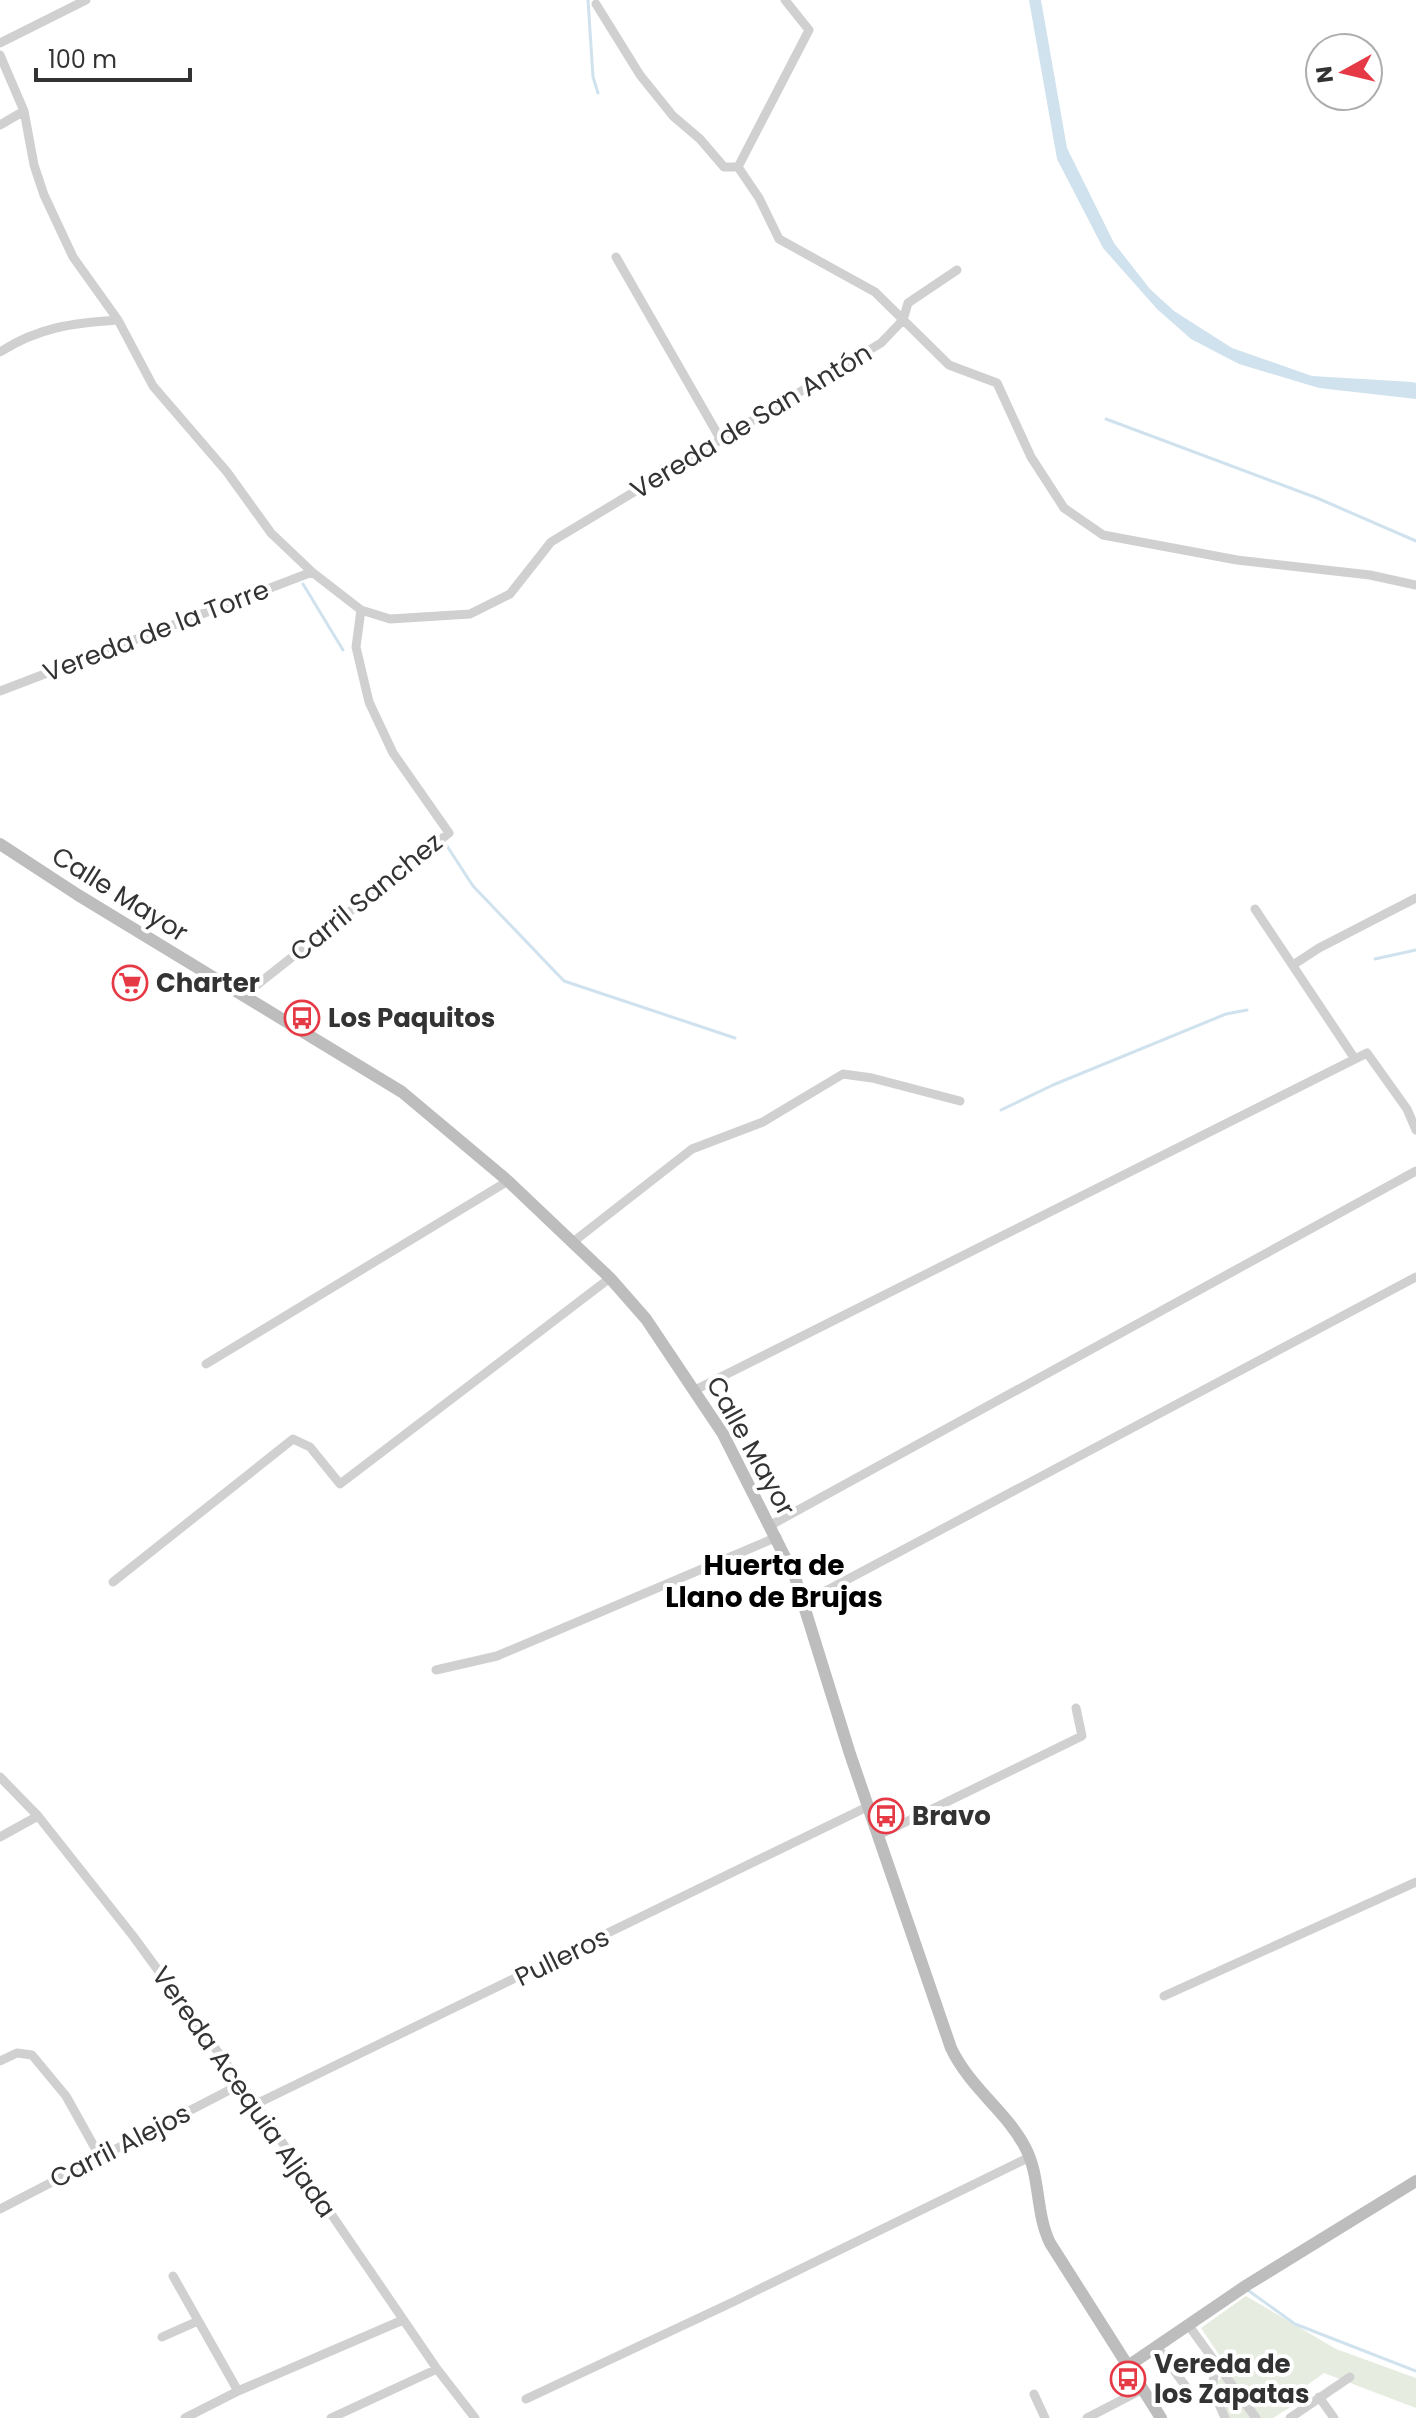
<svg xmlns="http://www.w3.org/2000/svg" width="1416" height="2418" font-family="Poppins,sans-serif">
  <rect width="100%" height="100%" fill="#fff"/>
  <path fill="#e6ecdf" d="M 1246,2296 L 1336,2349 L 1416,2378 L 1416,2408 L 1324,2373 L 1292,2396 L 1297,2403 L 1273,2418 L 1225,2418 L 1205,2391 L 1230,2371 L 1201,2328 Z"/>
  <path fill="#cfe2ee" d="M 1029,0 L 1041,0 L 1067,148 L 1114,243 L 1150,289 L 1174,311 L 1232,348 L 1312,376 L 1412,382 L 1416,383 L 1416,399 L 1319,388 L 1239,364 L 1191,339 L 1157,309 L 1103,248 L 1057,159 Z"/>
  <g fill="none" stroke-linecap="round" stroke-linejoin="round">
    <path stroke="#cfe2ee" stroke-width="3" d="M 588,0 L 593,77 L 598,93
      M 1106,419 L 1317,498 L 1416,541
      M 303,584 L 343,650
      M 447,846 L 473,886 L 564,981 L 735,1038
      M 1375,959 L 1416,950
      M 1001,1110 L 1053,1085 L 1226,1014 L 1247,1010
      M 1249,2291 L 1295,2324 L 1416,2371"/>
    <path stroke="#d0d0d0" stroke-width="9" d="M 785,0 L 809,30 L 738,167 L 759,198 L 779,239 L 875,292 L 949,365 L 997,383 L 1031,457 L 1064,508 L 1103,535 L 1237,560 L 1370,575 L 1416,585
      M 596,4 L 640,75 L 673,116 L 700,139 L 724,167 L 738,167
      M 0,43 L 86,0
      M 0,55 L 24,111 L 34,165 L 44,195 L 73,257 L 118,320 L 153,386 L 227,472 L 271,533 L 312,572 L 361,610 L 390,619 L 470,614 L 510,594 L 551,542 L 881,343 L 903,320 L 908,303 L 957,270
      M 0,125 L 24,111
      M 616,257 L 721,440
      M 0,352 C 39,327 73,323 118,320
      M 0,691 L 312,572
      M 1255,909 L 1355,1059
      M 1293,965 L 1319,948 L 1416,898
      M 243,996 L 449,833 L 393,753 L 369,702 L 356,647 L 361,610
      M 573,1242 L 692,1149 L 763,1122 L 843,1074 L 872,1078 L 960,1101
      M 206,1364 L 508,1181
      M 695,1390 L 1367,1053 L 1407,1109 L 1416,1130
      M 771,1525 L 1416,1171
      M 113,1582 L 293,1439 L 310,1447 L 340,1484 L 610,1278
      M 805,1602 L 1416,1277
      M 436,1670 L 497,1656 L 777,1537
      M 0,1777 L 38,1816 L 133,1936 L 256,2104 L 437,2369 L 475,2418
      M 877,1836 L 1082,1736 L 1076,1708
      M 0,1837 L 38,1816
      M 1164,1996 L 1416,1882
      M 0,2061 L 17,2053 L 32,2055 L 66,2096 L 100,2157
      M 256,2104 L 867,1807
      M 0,2209 L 241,2084
      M 173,2276 L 238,2391
      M 1189,2326 L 1256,2418
      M 162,2337 L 198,2321
      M 1158,2348 L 1189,2391
      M 1216,2362 L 1212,2388 L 1225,2418
      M 1034,2394 L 1045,2418
      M 1319,2397 L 1334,2418
      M 526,2399 L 733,2302 L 1030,2157
      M 185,2418 L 238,2391 L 403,2320
      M 331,2418 L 437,2369
      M 1087,2418 L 1143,2389
      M 1290,2418 L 1350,2377"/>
    <path stroke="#bdbdbd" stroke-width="12" d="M 0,844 L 78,895 L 402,1092 L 508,1181 L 610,1278 L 646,1319 L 723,1434 L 795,1577 L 850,1754 L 951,2048 C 970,2088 1007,2112 1025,2147 C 1041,2177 1035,2212 1050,2243 L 1161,2418
      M 1128,2366 L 1247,2285 L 1416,2181"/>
  </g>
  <defs>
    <g id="supermarket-ring" transform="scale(1.8)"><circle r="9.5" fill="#fff" stroke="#e63946" stroke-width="1.5"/><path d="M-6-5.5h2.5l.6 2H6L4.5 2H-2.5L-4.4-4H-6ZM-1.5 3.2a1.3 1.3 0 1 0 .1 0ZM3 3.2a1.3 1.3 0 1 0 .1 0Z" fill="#e63946"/></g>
    <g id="bus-ring" transform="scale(1.8)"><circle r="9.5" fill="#fff" stroke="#e63946" stroke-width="1.5"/><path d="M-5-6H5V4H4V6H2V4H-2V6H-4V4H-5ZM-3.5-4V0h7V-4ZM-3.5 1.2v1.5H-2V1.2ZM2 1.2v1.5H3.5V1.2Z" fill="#e63946"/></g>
  </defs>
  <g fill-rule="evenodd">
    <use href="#supermarket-ring" x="130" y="983"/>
    <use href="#bus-ring" x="302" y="1018"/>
    <use href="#bus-ring" x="886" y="1816"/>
    <use href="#bus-ring" x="1128" y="2379"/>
  </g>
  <g text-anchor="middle" stroke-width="8" stroke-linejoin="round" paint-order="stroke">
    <g font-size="26" fill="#333" stroke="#fff">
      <text transform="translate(751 421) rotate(-31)" y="9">Vereda de San Antón</text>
      <text transform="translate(156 631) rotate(-21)" y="9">Vereda de la Torre</text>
      <text transform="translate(120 894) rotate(32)" y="9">Calle Mayor</text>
      <text transform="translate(366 897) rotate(-39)" y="9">Carril Sanchez</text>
      <text transform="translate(751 1446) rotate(61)" y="9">Calle Mayor</text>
      <text transform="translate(562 1957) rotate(-26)" y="9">Pulleros</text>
      <text transform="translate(244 2092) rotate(55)" y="9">Vereda Acequia Aljada</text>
      <text transform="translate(120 2146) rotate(-27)" y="9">Carril Alejos</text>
    </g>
    <g font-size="26" font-weight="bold" fill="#333" stroke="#fff" text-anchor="start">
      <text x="156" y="992">Charter</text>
      <text x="328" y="1027">Los Paquitos</text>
      <text x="912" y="1825">Bravo</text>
      <text x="1154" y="2373">Vereda de<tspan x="1154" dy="30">los Zapatas</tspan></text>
    </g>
    <g font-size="28" font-weight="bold" fill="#000" stroke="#fff">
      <text x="774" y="1575">Huerta de<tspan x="774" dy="32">Llano de Brujas</tspan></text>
    </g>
  </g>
  <g transform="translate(1344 72) rotate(262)"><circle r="38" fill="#ffffff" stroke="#adadad" stroke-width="2"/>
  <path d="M0-6L14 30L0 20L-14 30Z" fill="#e63946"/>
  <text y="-12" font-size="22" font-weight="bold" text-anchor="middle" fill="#333333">N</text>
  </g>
  <path d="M36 68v12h154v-12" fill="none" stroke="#333333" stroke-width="4"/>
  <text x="48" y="68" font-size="24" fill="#333333" stroke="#ffffff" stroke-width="6" paint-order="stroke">100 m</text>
</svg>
